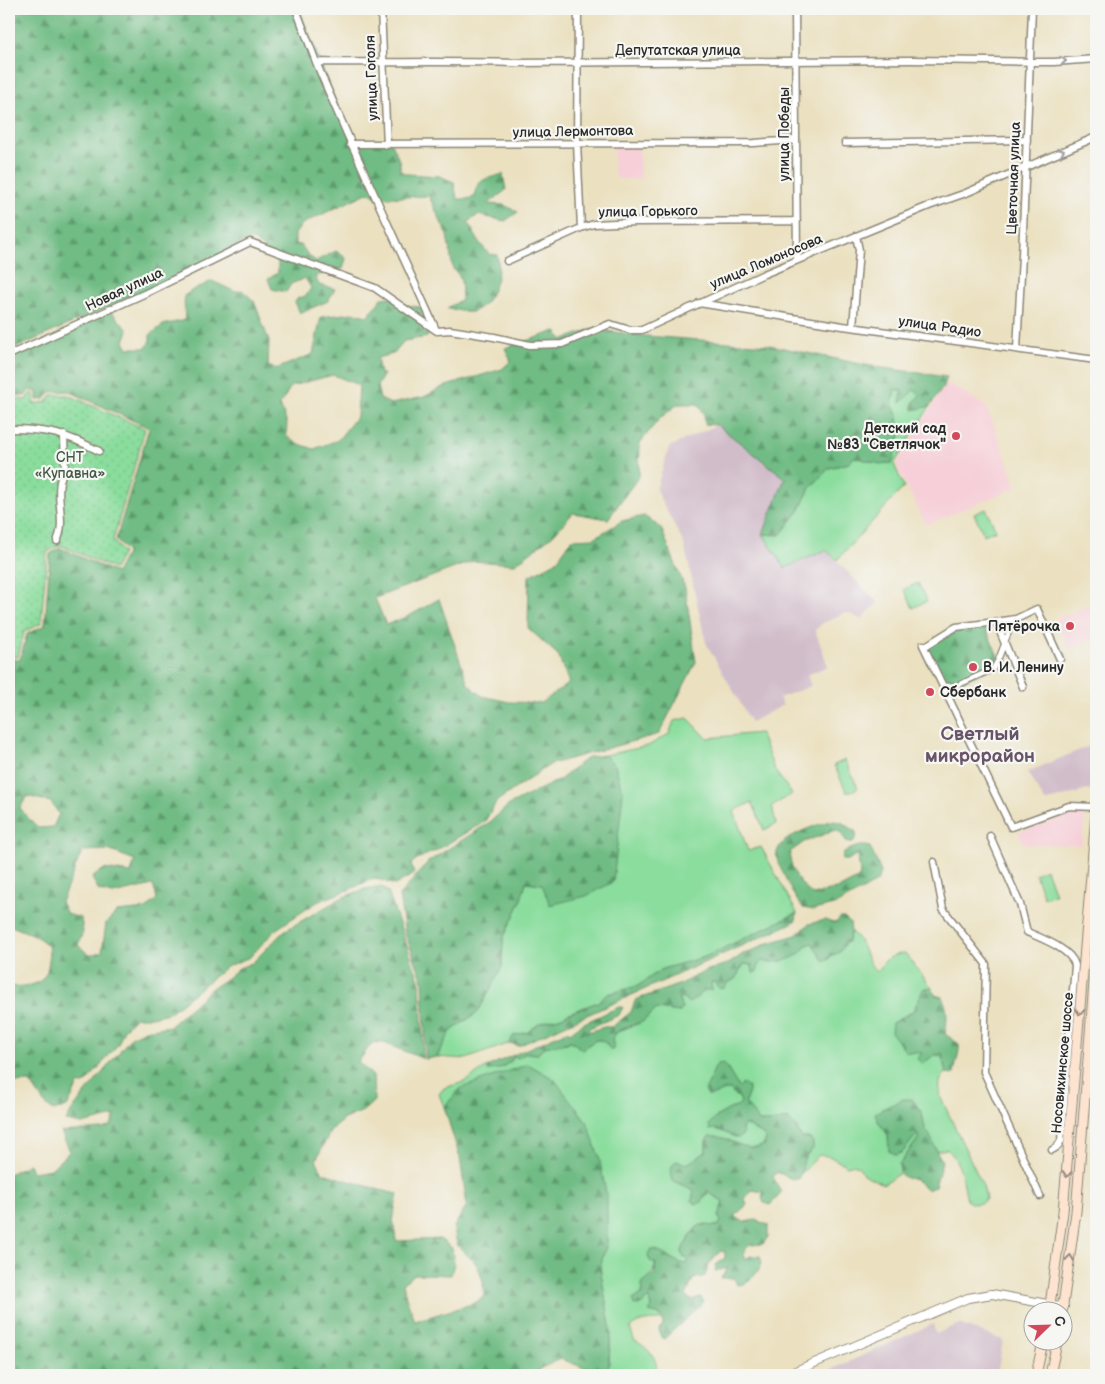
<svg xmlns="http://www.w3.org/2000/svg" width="1105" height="1384" font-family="'Balsamiq Sans',sans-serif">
  <defs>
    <pattern id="forest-firs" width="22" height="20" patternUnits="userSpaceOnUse" patternTransform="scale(1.25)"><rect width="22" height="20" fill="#6fbc84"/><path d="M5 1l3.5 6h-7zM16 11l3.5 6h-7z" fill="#5b996c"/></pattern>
    <pattern id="garden-dots" width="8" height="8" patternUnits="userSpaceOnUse" patternTransform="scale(1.25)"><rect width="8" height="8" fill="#8add9d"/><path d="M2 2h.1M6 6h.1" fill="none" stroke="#77be87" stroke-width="1.8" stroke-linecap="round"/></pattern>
  </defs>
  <rect width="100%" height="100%" fill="#f6f6f2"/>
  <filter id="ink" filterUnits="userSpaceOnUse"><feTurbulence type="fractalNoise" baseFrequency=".02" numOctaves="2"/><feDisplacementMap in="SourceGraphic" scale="10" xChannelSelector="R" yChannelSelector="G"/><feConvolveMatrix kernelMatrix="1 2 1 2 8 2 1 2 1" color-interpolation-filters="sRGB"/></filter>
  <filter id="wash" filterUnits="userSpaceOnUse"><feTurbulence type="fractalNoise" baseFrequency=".0096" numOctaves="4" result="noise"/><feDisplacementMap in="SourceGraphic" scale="20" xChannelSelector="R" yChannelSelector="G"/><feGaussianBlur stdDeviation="1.12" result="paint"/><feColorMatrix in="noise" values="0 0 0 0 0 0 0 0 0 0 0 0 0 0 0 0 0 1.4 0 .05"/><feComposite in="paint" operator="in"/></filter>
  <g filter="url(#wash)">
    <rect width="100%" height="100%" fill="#ebe1c1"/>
    <path fill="#f6cfd8" d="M 613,145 L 639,145 L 640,179 L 617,179 L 617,175 L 614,175 Z
      M 948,383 L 986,406 L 1017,487 L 926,525 L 896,465 L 942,390 Z
      M 1096,602 L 1096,637 L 1069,649 L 1056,619 Z
      M 1076,814 L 1086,817 L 1081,845 L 1023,844 L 1018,832 Z"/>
    <path fill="#d1bdca" d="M 717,425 L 785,478 L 763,534 L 785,568 L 826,550 L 878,603 L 866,614 L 862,620 L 850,614 L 844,613 L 823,623 L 815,630 L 828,666 L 807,675 L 811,686 L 779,698 L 783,705 L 751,722 L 706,643 L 684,544 L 656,490 L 669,447 Z
      M 1094,744 L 1091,789 L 1045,802 L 1028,772 Z
      M 933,1324 L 936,1334 L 959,1324 L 1003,1340 L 997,1375 L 819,1375 Z"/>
    <path fill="#8add9d" stroke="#5a8464" d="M 895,389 L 902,391 L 901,402 L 914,389 L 920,395 L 913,409 L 930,406 L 894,464 L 904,487 L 837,560 L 826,550 L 785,568 L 763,534 L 780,535 L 799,511 L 810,488 L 829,468 L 849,463 L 854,457 L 881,464 L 898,417 L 892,404 Z
      M 986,509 L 996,530 L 984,535 L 974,514 Z
      M 918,583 L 927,601 L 913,608 L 904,589 Z
      M 688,718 L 707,738 L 760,733 L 775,771 L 792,794 L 772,806 L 776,824 L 764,830 L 752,802 L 734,811 L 748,851 L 761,847 L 797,913 L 705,957 L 662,969 L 638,986 L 608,994 L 598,1002 L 569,1013 L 562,1017 L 540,1023 L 528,1032 L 513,1036 L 510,1043 L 466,1059 L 437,1057 L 451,1031 L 478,1012 L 502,967 L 503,939 L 520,903 L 526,882 L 542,884 L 615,765 L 605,755 L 648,746 L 669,734 L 674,721 Z
      M 845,760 L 858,788 L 847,793 L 834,765 Z
      M 1046,869 L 1055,894 L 1044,898 L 1035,874 Z
      M 851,932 C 864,940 865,960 876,972 C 881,968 881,966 884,962 C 889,957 898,954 905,953 L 932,988 L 924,988 L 913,1011 L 892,1023 L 922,1053 L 942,1056 L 946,1073 C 937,1081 940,1088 941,1098 L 983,1186 L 986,1199 C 979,1205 975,1205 967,1201 C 964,1184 961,1161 947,1149 L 937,1151 L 925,1129 L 922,1113 L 878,1121 L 888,1135 L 889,1151 L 895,1155 L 903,1152 L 918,1132 L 918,1139 L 899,1164 L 900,1173 L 883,1184 L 863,1174 L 860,1168 L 854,1164 L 847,1166 L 829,1156 L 819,1155 L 801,1174 L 804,1156 L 813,1149 L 808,1138 L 802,1138 L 788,1119 L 771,1122 L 759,1122 L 745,1102 L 749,1092 L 739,1089 L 724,1063 L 714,1069 L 711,1081 L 715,1095 L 725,1090 L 731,1090 L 734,1095 L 739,1097 L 741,1102 L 737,1107 L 732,1108 L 717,1116 L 716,1129 L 738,1138 L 744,1124 L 763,1135 L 766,1140 C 760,1155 736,1146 727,1139 L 706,1141 L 706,1152 L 687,1165 L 676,1161 L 673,1181 L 694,1190 L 692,1201 L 696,1204 L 709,1193 L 723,1201 L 719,1217 L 721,1222 L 718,1226 L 701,1225 L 696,1228 L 684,1246 L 682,1251 L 683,1256 L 689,1259 L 686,1264 L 680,1264 L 655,1249 C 656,1268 656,1272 641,1284 L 642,1294 L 633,1300 L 649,1297 L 652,1308 L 663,1320 C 651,1320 639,1320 630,1328 L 634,1340 C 646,1347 659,1357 656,1372 L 652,1375 L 608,1375 L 611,1332 L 600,1267 L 607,1242 L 462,1088 L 444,1107 L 439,1094 L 444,1088 L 464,1082 L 489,1066 L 487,1069 L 510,1063 L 515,1056 L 518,1058 L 526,1053 L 538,1054 L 544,1047 L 573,1042 L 582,1050 C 593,1041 601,1033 610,1049 L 614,1050 L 612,1038 L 619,1031 L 642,1022 L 657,1009 L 680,1012 L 682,1008 L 679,1000 L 679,996 L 683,998 L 699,996 L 711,982 L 715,982 L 719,988 L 735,979 L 744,964 L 752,965 L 753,973 L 756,972 L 759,964 L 762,961 L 769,963 L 803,950 L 805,946 L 813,943 L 823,959 L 840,952 L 844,944 L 848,942 Z"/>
    <path fill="url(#forest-firs)" stroke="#4d7458" fill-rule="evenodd" d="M 9,9 L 299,9 L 351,140 L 383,143 L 392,143 L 400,163 L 400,171 L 407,174 L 439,176 L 454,182 L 457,199 L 467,199 L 475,197 C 475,178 488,179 503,174 L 506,190 L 488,204 L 504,205 L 518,212 L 505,221 L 478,215 L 468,222 L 479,242 L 489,254 L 497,255 C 502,273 492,306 471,312 C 465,313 454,309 447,308 L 462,300 C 461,287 464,278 453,269 L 447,235 L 429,196 L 377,198 L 369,192 L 302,224 L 295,234 L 295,244 L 301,245 L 309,256 L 316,261 L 336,251 L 346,258 L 343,269 L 315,276 L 319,285 L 335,289 L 328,301 L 300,313 L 295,302 L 298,298 L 306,296 L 311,288 L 305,278 L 291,284 L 286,292 L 272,289 L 268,279 L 278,273 L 278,261 L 254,240 L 246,241 L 194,269 L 9,351 Z
      M 212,281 L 234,291 L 242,290 L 254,301 L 269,341 L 268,366 L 276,369 L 313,354 L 321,317 L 352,313 L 368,316 L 382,298 L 390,297 L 404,305 L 420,307 L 431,330 L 427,337 L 404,341 L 393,354 L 377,358 L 380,374 L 384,374 L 377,386 L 380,399 L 391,404 L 424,397 L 443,387 L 502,369 L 511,361 L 505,348 L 556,331 L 562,340 L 592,329 L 645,336 L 769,345 L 870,366 L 947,377 L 944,386 L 930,406 L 913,410 L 913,403 L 920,395 L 914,390 L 900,403 L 902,391 L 895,389 L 892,404 L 898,417 L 900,436 L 892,463 L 881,464 L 854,457 L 849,463 L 829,468 L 810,488 L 799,511 L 780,535 L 763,534 L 785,478 L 717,425 L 705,424 L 704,414 L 698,404 L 678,404 L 659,419 L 640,443 L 639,476 L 608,519 L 573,513 L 553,535 L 515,564 L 473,561 L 375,598 L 386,625 L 409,616 L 439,599 L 468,684 L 482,696 L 509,702 L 541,703 L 569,683 L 558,655 L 528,628 L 529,576 L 556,562 L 572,539 L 594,538 L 622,521 L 644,516 L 661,528 L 685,588 L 696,662 L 659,734 L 551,764 L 497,801 L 485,821 L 437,850 L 417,859 L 411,864 L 414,874 L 395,885 L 374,878 L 351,889 L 317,902 L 275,930 L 250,957 L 226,967 L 169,1013 L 151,1017 L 136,1017 L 124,1029 L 118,1044 L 86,1083 L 78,1085 L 67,1107 L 53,1111 L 44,1103 L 30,1082 L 9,1083 L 9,987 C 17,986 26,987 34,984 C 50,979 50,959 48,945 L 36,936 L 9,925 L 9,668 L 14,659 L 20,660 L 27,634 L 45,625 L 50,554 L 60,548 L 116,573 L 127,552 L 116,540 L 149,428 L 69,391 L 51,392 L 45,399 L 37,400 L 37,392 L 29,390 L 25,396 L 17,395 L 9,387 L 9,357 L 110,310 L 128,330 L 124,341 L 128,348 L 145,348 L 150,343 L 150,335 L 163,325 L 185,320 L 184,296 L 191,291 ZM 333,375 L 359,385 L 357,416 L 338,440 L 314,449 L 296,443 L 286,436 L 287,423 L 280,405 L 291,386 ZM 27,796 L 51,802 L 59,814 L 53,827 L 39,828 L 29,819 L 20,808 ZM 108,850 L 135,860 L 131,873 L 104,869 L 92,878 L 99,891 L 113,894 L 153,885 L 157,899 L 146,909 L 117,912 L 106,923 L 102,952 L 89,955 L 78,945 L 83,932 L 81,918 L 67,914 L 61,902 L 82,851 Z
      M 984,625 L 999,658 L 990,669 L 956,684 L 944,684 L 927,649 C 943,634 962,630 984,625 Z
      M 605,755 L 615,765 L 623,793 L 613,882 L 586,896 L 550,905 L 542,884 L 526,882 L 520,903 L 503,939 L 502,967 L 478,1012 L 451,1031 L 437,1057 L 426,1059 L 423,981 L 405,933 L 399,896 L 428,862 L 490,822 L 509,805 L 561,779 L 588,757 Z
      M 830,821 L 841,822 L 856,832 L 856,837 L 853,842 L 847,842 L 840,832 L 835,830 L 804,842 L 790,852 C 789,868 800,885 813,895 L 840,888 L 859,878 L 860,871 L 857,854 L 848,860 L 842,860 L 843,854 C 850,848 861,844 870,847 L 881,872 L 877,882 L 837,904 L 814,910 L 803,908 C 795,898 790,889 785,877 C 783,872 778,865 777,859 C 772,838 815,826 830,821 Z
      M 380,886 L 388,892 L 420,983 L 424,1059 L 384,1043 L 372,1043 L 358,1062 L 373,1076 L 374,1101 L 363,1111 L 344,1119 L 331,1130 L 316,1160 L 323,1173 L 380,1190 L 398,1194 L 393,1218 L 396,1241 L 440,1239 L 452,1248 L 454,1263 L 451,1275 L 415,1274 L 403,1283 L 406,1297 L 415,1321 L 475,1303 L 484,1296 L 483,1281 L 477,1265 L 457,1245 L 454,1227 L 467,1205 L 460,1158 L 444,1107 L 461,1088 L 528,1064 L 554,1079 L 587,1122 L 599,1157 L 607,1198 L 607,1242 L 600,1267 L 611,1332 L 608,1375 L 603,1375 L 561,1359 L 539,1369 L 539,1375 L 9,1375 L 9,1174 L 29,1164 L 32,1172 L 51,1169 L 70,1151 L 61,1132 L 102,1129 L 111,1126 L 115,1116 L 82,1124 L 66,1121 L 73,1109 L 132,1036 L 145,1030 L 170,1026 L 212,988 L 226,979 L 239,968 L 252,963 L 284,931 L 343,897 L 365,889 Z
      M 797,913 L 796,920 L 790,924 L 518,1046 L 510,1043 L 513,1036 L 528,1032 L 540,1023 L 562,1017 L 569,1013 L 598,1002 L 608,994 L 638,986 L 662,969 L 705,957 Z
      M 840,918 L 844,918 L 850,923 L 851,932 L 847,942 L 844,944 C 841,950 840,954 833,954 L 828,960 L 823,960 L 812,943 L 805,946 C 800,960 775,964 762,961 L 759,964 L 757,972 L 753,973 L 752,965 L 744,964 L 735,979 L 728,983 L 723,989 L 719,988 L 715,982 L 711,982 L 712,990 L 704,990 L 699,996 L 689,1003 L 683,998 L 679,997 L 679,1001 L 682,1008 L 680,1012 L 657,1009 L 642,1022 L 619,1030 L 612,1038 L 614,1050 L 610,1049 C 601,1033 593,1041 582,1050 L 573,1042 L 569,1042 L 544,1047 L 538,1054 L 526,1053 L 518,1058 L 514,1056 C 506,1067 500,1070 487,1070 L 489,1066 L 567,1031 L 570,1033 L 582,1024 L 619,1007 L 623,1007 L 619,1015 L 589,1028 L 588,1032 L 604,1027 L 612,1027 L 631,1012 L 635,1001 L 638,999 L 678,985 L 708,970 L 730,963 L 743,954 L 751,952 L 765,944 L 796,935 L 809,924 L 825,920 L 833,923 L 837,922 Z
      M 924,988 L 932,988 L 935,995 L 942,997 C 949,1009 947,1022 945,1034 L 959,1044 C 960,1054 955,1064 954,1074 L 946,1073 L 942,1056 L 935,1054 L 923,1064 L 917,1059 L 922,1053 L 906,1052 L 891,1032 L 892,1023 L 913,1011 Z
      M 724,1063 L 739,1088 L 742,1084 L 748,1086 L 749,1092 L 745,1102 L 759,1122 L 771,1122 L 788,1119 L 797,1128 L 798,1133 L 802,1138 L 809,1138 L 813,1142 L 813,1149 C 799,1160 806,1166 798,1179 L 792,1179 L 777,1172 L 773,1177 L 781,1192 L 778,1197 L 770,1205 L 764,1203 L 762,1198 L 763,1192 L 752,1190 L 745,1199 L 747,1205 L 734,1216 L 744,1222 L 756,1220 L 768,1225 L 768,1237 L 763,1244 L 750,1245 L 744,1251 L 745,1259 L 751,1256 L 760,1256 L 762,1264 C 756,1274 750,1285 737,1285 L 734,1278 L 721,1278 L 728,1268 L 715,1271 L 716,1265 L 725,1258 L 725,1252 L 720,1251 L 709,1265 L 705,1276 L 693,1279 L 686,1296 L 691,1300 L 701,1297 L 704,1302 L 664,1339 L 660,1335 L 659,1329 L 663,1325 L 663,1320 L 660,1315 L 649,1312 L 652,1307 L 649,1298 L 641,1305 L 634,1305 L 633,1300 L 642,1294 L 641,1284 L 654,1274 L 656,1263 L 650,1261 L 648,1255 L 650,1250 C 663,1248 672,1263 686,1264 L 688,1259 L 683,1256 L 682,1251 L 684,1246 L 696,1228 L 701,1225 L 718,1226 L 721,1222 L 719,1217 L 723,1201 L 709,1193 L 704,1196 L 702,1202 L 696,1204 L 692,1201 L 694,1190 L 673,1181 C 671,1173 669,1168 676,1161 L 687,1164 L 706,1152 L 706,1141 L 709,1136 C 715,1137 721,1137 726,1139 C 737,1143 759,1157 766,1140 L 763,1135 L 745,1124 L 742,1129 L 743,1135 L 738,1138 L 716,1129 L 710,1130 L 709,1124 C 717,1116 727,1109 737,1107 L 741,1102 L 739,1097 L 734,1095 L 731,1090 C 722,1089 717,1095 708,1096 L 705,1091 C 710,1082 712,1072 717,1064 Z
      M 903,1099 L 912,1099 L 922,1113 L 925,1129 L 930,1136 L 942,1162 L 935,1186 L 928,1190 C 924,1187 919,1182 915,1180 C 903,1176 901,1180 899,1165 L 918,1139 L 918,1133 L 903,1152 L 896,1155 L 889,1151 L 888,1135 L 878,1121 L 875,1113 Z"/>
    <path fill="url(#garden-dots)" stroke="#5a8464" d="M 9,392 L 15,398 L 26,400 L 30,393 L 34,394 L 34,404 L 47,402 L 52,395 L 68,395 L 145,429 L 113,540 L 123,553 L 114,569 L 60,545 L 47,552 L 41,623 L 24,632 L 18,657 L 12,656 L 9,662 Z"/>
  </g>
  <g filter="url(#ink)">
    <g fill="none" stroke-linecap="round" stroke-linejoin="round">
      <g stroke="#8b8676" stroke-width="7">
        <path id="pedestrian" d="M 943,686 L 956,686 L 993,669 L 998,660 L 1014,619"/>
      </g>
      <g stroke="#8b8676" stroke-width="9">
        <path id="minor" d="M 296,9 L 316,62 C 382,63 449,61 515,63 L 911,60 L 1054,62 L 1096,59
          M 381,9 L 387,145
          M 578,9 L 577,143 L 581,228
          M 795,9 L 797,260
          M 316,62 C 354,153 396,241 436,330
          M 845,143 L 1027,140
          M 350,144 L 754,143 L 796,140
          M 507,261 L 581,228 L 594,224 L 636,222 L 797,221
          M 699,303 L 843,326 L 1096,360
          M 853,327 L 859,250 L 856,236
          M 437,331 L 450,330 L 494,337 L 530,345 L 562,344 L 610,324 L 630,330 L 642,330 L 764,274 L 929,206 L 966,193 L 1096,137
          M 1017,349 L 1022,256 L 1032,9
          M 9,355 L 146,293 L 250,242 L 375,288 L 437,331
          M 9,429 C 47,429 66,434 99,451
          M 57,541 C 68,519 51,491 65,469 L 64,435
          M 923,645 L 1011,827 L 1069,806 L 1096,807
          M 924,647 L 956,627 L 996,622
          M 1023,687 L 996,622 L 1016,619 L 1037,609 L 1060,659
          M 990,836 L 1020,904 L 1027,932 C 1041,938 1071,949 1075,965 L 1061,1141 L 1057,1147 L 1052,1150
          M 934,862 L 943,909 L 986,964 L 984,1072 L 1040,1196"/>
      </g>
      <g stroke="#8b8676" stroke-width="10">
        <path id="tertiary" d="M 786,1375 L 968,1298 L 992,1294 L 1064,1307"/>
      </g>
      <g stroke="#8b8676" stroke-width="11">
        <path id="secondary" d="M 1049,1312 L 1063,1212 L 1096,815
          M 1062,1312 L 1076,1212 L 1096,957
          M 1036,1375 L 1043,1342
          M 1050,1375 L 1057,1342"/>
      </g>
      <use href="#pedestrian" stroke="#fff" stroke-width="4.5"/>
      <use href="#minor" stroke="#fff" stroke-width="6"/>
      <use href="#tertiary" stroke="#fff" stroke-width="8"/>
      <use href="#secondary" stroke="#fde4d0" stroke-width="9"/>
    </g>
    <defs><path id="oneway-chevron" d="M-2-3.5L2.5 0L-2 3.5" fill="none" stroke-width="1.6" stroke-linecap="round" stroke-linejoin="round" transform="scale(1.25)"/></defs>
    <g stroke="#a0a0a0">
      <use href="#oneway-chevron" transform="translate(1063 61) rotate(-2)"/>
      <use href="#oneway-chevron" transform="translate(1061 152) rotate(-23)"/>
    </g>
    <g stroke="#94887e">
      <use href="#oneway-chevron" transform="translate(1080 1012) rotate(95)"/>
      <use href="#oneway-chevron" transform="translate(1067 1174) rotate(95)"/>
      <use href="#oneway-chevron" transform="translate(1070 1258) rotate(-83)"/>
    </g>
  </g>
  <g fill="#d1495b" stroke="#f6f6f2" stroke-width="2">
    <circle cx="956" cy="436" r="5"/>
    <circle cx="1070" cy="626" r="5"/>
    <circle cx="973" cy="667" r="5"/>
    <circle cx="930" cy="692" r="5"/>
  </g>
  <g text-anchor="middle" stroke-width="4.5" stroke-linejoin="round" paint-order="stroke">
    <g font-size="14" fill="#2b2b2b" stroke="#f6f6f2">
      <text x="678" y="55">Депутатская улица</text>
      <text transform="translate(371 78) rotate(-92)" y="5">улица Гоголя</text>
      <text transform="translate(573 131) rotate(-1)" y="5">улица Лермонтова</text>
      <text transform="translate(784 134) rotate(-90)" y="5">улица Победы</text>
      <text transform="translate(1013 178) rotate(-88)" y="5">Цветочная улица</text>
      <text transform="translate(648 211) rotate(-1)" y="5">улица Горького</text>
      <text transform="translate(766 261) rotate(-23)" y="5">улица Ломоносова</text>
      <text transform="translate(124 289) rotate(-25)" y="5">Новая улица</text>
      <text transform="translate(940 326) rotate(8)" y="5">улица Радио</text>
      <text transform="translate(1062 1063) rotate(-85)" y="5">Носовихинское шоссе</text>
    </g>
    <g font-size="14" font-weight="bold" fill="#2b2b2b" stroke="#f6f6f2" text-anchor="end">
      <text x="946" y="433">Детский сад<tspan x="946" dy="16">№83 "Светлячок"</tspan></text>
      <text x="1060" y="631">Пятёрочка</text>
      <text x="983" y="672" text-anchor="start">В. И. Ленину</text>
      <text x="940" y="697" text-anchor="start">Сбербанк</text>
    </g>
    <g font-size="14" fill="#435848" stroke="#f6f6f2">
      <text x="70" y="462">СНТ<tspan x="70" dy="16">«Купавна»</tspan></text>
    </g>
    <g font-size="19" font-weight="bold" fill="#685468" stroke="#f6f6f2">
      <text x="980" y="740">Светлый<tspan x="980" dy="22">микрорайон</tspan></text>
    </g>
  </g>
  <rect width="1105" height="1384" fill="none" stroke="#f6f6f2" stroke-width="30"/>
  <g transform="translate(1048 1326) rotate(67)"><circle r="24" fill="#f6f6f2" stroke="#a5a5a2"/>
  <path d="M0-4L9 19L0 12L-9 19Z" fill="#d1495b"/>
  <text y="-8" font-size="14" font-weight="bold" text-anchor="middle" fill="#2b2b2b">С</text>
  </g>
</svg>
